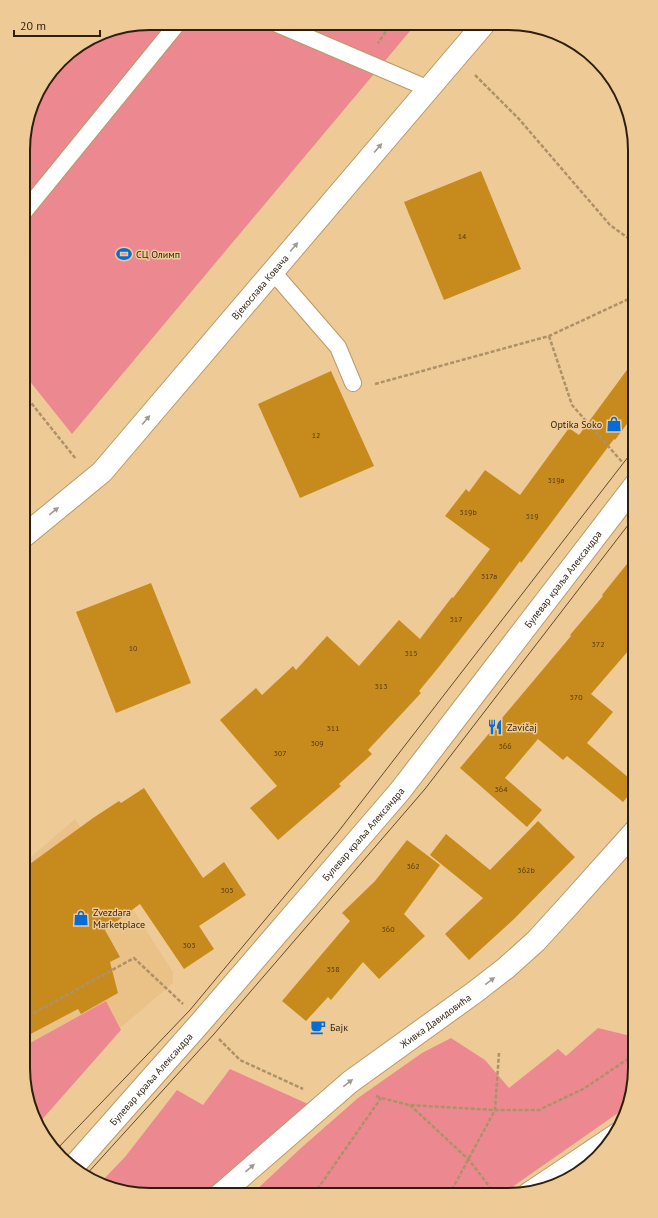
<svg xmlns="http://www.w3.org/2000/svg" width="658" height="1218" font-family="'PT Sans',sans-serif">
  <rect width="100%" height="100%" fill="#eeca97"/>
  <path fill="#eac187" d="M 75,819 L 173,972 L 173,983 L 120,1028 L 106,1001 L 23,1047 L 23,864 Z"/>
  <path fill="#ec8990" d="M 150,23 L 415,25 L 72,434 L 24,374 L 24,133 L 36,93 L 66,55 L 101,33 Z
    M 106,1001 L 121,1030 L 39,1123 L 30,1109 L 23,1068 L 23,1047 Z
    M 598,1028 L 635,1037 L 635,1077 L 628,1106 L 501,1195 L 252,1194 L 301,1148 L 358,1098 L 422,1053 L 451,1038 L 485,1060 L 509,1088 L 558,1049 L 566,1056 Z
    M 230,1069 L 308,1104 L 208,1194 L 133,1194 L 99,1184 L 125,1157 L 177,1090 L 203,1105 Z"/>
  <path fill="#c78b1d" d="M 481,171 L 521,269 L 444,300 L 404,202 Z
    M 635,359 L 635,413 L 615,440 L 614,439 L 521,563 L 520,561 L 488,604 L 438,668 L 419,691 L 421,693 L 368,750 L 372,754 L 339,784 L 341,786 L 278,840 L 250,808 L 277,786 L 220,720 L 256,688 L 262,695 L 293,666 L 296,670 L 327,636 L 359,666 L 399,620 L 420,639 L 452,597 L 453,598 L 490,549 L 445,516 L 466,489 L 469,492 L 485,470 L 520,495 L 569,428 L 579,435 Z
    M 331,371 L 374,466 L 300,498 L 258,404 Z
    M 635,554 L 635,643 L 591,694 L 613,712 L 587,743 L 635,783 L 635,788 L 623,802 L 567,756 L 563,760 L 538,739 L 505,778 L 542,810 L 527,827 L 460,768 L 571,636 L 570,635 L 603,596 L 602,595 Z
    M 151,583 L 191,683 L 116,713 L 76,612 Z
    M 144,788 L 203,878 L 224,862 L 246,895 L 199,926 L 214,949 L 184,969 L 140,904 L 105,930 L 120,957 L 110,962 L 118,993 L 81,1014 L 78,1009 L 23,1038 L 23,869 L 93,818 L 119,801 L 121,803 Z
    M 538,821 L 575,857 L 514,919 L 469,960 L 445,934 L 483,898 L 430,855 L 446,834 L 490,870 Z
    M 407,840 L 440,865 L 404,914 L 425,936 L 379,979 L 363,962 L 331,1000 L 328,997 L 306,1021 L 282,1001 L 350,921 L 342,913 L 375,881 Z"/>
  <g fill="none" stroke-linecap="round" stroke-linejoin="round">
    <g stroke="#bb9967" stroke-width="18">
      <path id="lane" d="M 277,24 L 429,89
        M 24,212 L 178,23
        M 273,272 L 338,347 L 353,383
        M 526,1192 L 617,1131"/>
    </g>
    <g stroke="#bb9967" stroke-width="24">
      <g id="street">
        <path id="s1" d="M 24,536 L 102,472 L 483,25"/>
        <path id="s2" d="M 221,1194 L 350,1082 L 475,992 L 506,968 L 536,941 L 567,907 L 635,831"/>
      </g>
    </g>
    <g stroke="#bb9967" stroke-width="24">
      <g id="secondary">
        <path id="s3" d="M 72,1168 L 201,1022 L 400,791 L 635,485"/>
      </g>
    </g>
    <path stroke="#ad9168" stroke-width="2.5" stroke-dasharray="4 2" stroke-linecap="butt" d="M 375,24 L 385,33 L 378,43
      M 475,75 L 519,119 L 610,225 L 635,243
      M 549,336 L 572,405 L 623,463
      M 375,384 L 549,336 L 635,296
      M 24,394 L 76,459
      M 23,1010 L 26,1017
      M 23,1019 L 134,958 L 183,1004
      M 219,1039 L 240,1060 L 303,1089
      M 376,1096 L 381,1098 L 409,1105 L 495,1110 L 539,1110 L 585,1088 L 635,1054
      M 410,1105 L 469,1160 L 496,1195
      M 314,1194 L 381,1098
      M 449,1195 L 495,1110 L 499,1053"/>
    <use href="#lane" stroke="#fff" stroke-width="16"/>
    <use href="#street" stroke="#fff" stroke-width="22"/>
    <use href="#secondary" stroke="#fff" stroke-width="22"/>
    <path stroke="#5e4b2f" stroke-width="1" d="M 57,1149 L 190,1010 L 338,832 L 635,448
      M 85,1176 L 214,1034 L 425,789 L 635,516"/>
  </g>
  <defs><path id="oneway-solid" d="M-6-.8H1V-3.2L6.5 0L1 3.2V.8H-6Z"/></defs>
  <g fill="#a09a91">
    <use href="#oneway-solid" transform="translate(378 148) rotate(-50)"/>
    <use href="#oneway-solid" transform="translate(294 247) rotate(-50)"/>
    <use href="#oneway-solid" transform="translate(146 420) rotate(-50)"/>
    <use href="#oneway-solid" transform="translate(54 511) rotate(-39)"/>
    <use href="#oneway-solid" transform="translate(490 981) rotate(-38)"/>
    <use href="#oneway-solid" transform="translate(348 1083) rotate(-38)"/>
    <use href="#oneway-solid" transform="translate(250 1168) rotate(-41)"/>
  </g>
  <defs>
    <g id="stadium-bare" transform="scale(1.2)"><path d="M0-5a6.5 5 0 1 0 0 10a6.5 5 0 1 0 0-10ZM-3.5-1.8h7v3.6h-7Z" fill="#096cd5" stroke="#eeca97" stroke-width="2.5" paint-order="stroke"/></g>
    <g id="shop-bare" transform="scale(1.2)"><path d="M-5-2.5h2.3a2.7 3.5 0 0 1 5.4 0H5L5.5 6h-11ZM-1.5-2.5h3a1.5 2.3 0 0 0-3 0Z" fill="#096cd5" stroke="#eeca97" stroke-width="2.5" paint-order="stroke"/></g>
    <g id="restaurant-bare" transform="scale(1.2)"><path d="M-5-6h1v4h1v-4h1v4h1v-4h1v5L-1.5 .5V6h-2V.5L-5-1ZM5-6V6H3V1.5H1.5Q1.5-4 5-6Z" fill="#096cd5" stroke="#eeca97" stroke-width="2.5" paint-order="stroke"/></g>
    <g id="cafe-bare" transform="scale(1.2)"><path d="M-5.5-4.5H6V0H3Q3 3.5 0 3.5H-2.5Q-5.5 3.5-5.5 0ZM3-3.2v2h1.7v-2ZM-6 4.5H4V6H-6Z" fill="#096cd5" stroke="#eeca97" stroke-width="2.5" paint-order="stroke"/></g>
  </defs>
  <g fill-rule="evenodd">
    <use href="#stadium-bare" x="124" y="254"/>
    <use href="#shop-bare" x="614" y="424"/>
    <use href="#restaurant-bare" x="495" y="727"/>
    <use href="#shop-bare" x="81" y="918"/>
    <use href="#cafe-bare" x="318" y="1027"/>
  </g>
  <g text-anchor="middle" stroke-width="3" stroke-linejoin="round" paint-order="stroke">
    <g font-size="8" fill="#543a10">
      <text x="462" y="239">14</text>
      <text x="316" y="438">12</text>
      <text x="556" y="483">319a</text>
      <text x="468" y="515">319b</text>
      <text x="532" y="519">319</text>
      <text x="489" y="579">317a</text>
      <text x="456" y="622">317</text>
      <text x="598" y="647">372</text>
      <text x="133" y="651">10</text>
      <text x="411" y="656">315</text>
      <text x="381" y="689">313</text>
      <text x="576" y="700">370</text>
      <text x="333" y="731">311</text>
      <text x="317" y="746">309</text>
      <text x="505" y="749">366</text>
      <text x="280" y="756">307</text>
      <text x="501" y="792">364</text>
      <text x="413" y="869">362</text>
      <text x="526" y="873">362b</text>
      <text x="227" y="893">305</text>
      <text x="388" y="932">360</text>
      <text x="189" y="948">303</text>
      <text x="333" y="972">358</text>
    </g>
    <g font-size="10" fill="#2d1f0b" stroke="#eeca97" text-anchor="start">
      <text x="136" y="258">СЦ Олимп</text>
      <text x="602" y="428" text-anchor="end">Optika Soko</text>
      <text x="507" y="731">Zavičaj</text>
      <text x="93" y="916">Zvezdara<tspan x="93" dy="12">Marketplace</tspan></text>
      <text x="330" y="1031">Бајк</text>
    </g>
    <g font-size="10" fill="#2d1f0b" stroke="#eeca97">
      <text dy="4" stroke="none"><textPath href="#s1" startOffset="344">Вјекослава Ковача</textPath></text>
      <text dy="4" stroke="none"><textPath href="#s3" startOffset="767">Булевар краља Александра</textPath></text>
      <text dy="4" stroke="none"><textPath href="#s3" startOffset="443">Булевар краља Александра</textPath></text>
      <text dy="4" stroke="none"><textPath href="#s2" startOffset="276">Живка Давидовића</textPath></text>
      <text dy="4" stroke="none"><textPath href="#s3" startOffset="119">Булевар краља Александра</textPath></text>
    </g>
  </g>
  <path d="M0 0H658V1218H0ZM150 30H508A120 120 0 0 1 628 150V1068A120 120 0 0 1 508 1188H150A120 120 0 0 1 30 1068V150A120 120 0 0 1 150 30Z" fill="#eeca97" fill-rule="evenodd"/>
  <path fill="none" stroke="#2d1f0b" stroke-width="2" d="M150 30H508A120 120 0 0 1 628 150V1068A120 120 0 0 1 508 1188H150A120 120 0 0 1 30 1068V150A120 120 0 0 1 150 30Z"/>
  <path d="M14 30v6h86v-6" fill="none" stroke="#2d1f0b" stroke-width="2"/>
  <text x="20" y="30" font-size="12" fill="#2d1f0b" stroke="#eeca97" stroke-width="3" paint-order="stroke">20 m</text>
</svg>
